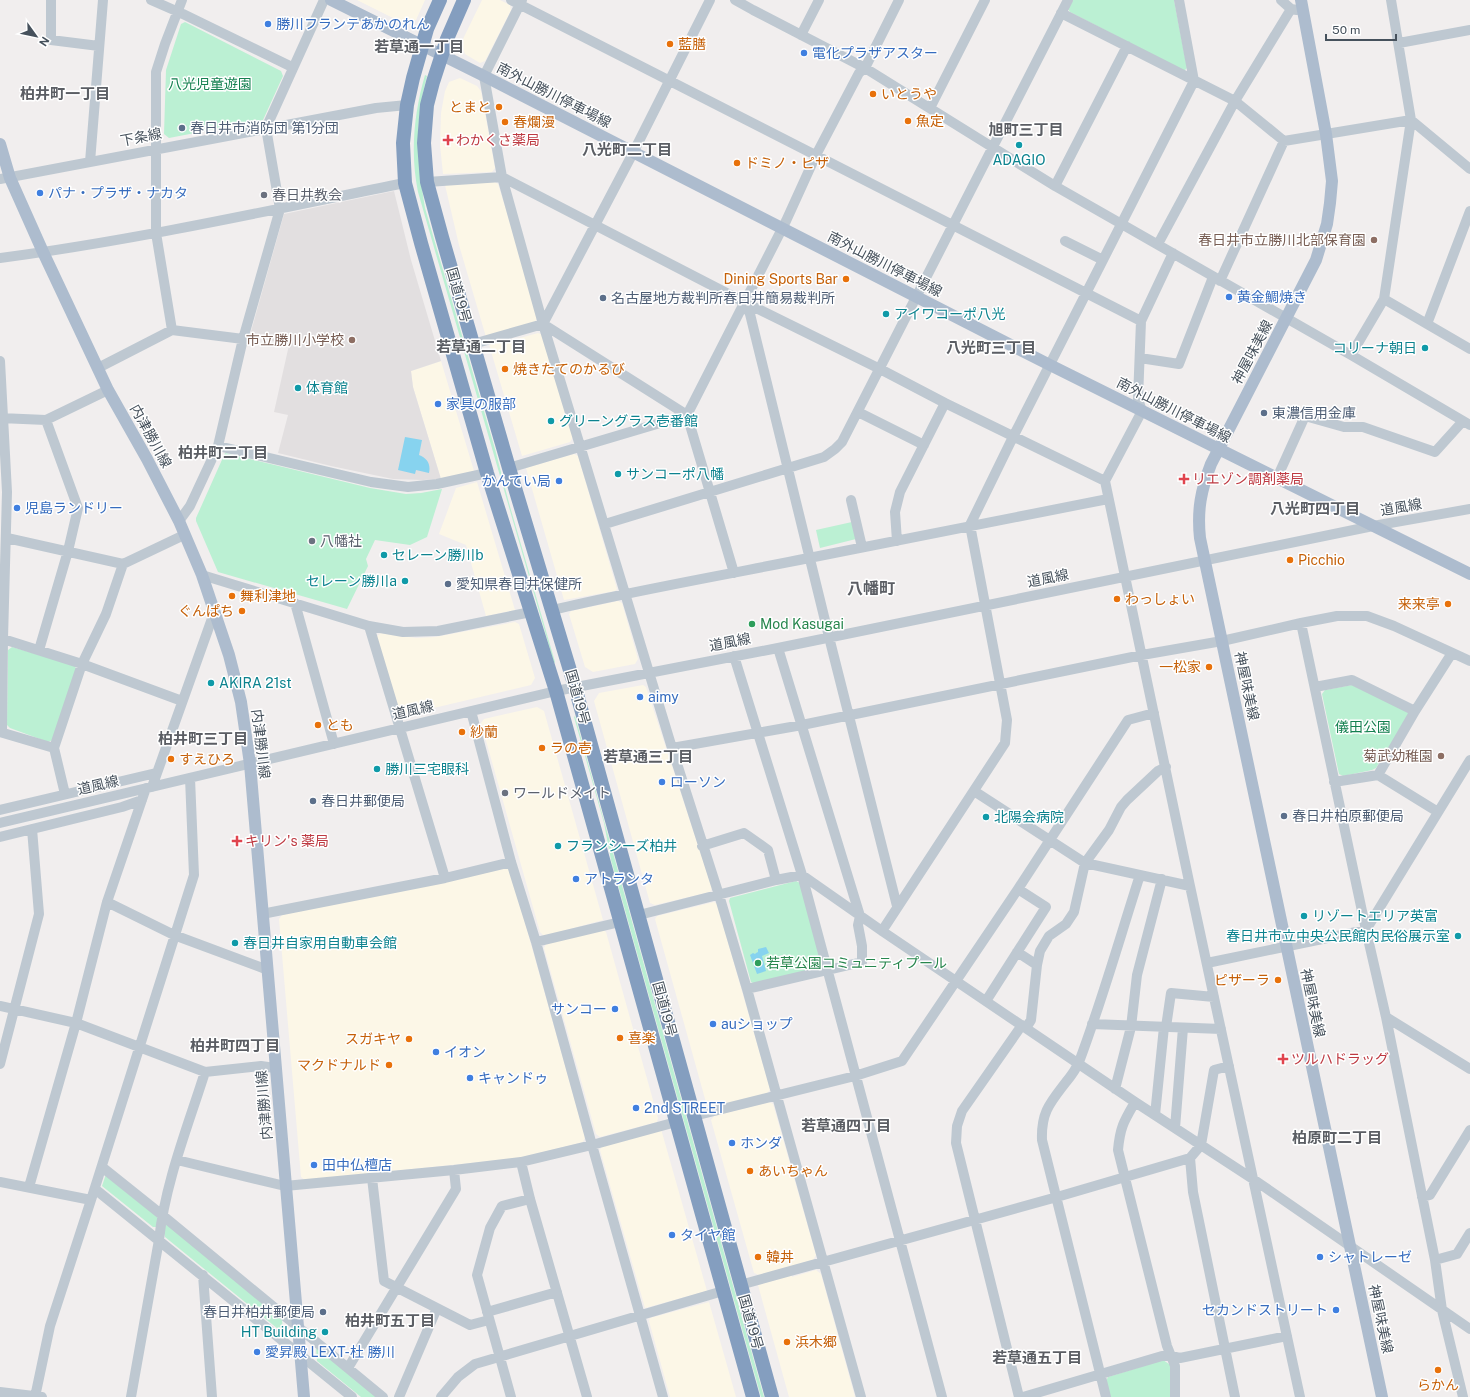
<svg xmlns="http://www.w3.org/2000/svg" width="1470" height="1397" font-family="'Public Sans','Noto Sans JP',sans-serif">
  <rect width="100%" height="100%" fill="#f1eeee"/>
  <path fill="#fcf7e7" d="M 357,0 L 425,0 L 416,20 L 405,24 Z
    M 482,0 L 500,0 L 510,5 L 511,10 L 485,61 L 480,63 L 465,54 L 462,46 L 463,39 Z
    M 460,78 L 477,86 L 481,91 L 495,168 L 492,172 L 443,174 L 440,145 L 441,113 L 445,91 L 449,82 Z
    M 495,182 L 498,184 L 519,252 L 537,318 L 535,322 L 486,337 L 459,245 L 445,185 Z
    M 538,333 L 543,335 L 573,437 L 570,442 L 522,456 L 488,341 L 507,336 L 509,341 Z
    M 441,361 L 474,471 L 441,479 L 413,387 L 411,371 Z
    M 574,454 L 578,456 L 617,589 L 615,591 L 564,600 L 526,468 Z
    M 477,482 L 515,610 L 486,616 L 466,545 L 439,534 L 456,488 Z
    M 618,601 L 622,603 L 638,659 L 635,664 L 593,672 L 585,667 L 569,614 L 571,611 Z
    M 515,622 L 519,624 L 535,678 L 531,685 L 404,715 L 400,713 L 376,637 L 381,633 L 416,638 L 435,637 Z
    M 643,685 L 646,687 L 712,888 L 710,892 L 655,905 L 650,903 L 594,701 L 599,693 Z
    M 537,707 L 544,711 L 603,920 L 544,936 L 540,932 L 481,723 L 484,719 Z
    M 506,866 L 510,869 L 585,1137 L 583,1142 L 519,1158 L 305,1180 L 301,1177 L 279,919 L 282,915 Z
    M 714,902 L 717,904 L 770,1089 L 767,1094 L 710,1108 L 707,1106 L 655,919 L 657,916 Z
    M 602,929 L 606,932 L 658,1118 L 657,1122 L 600,1137 L 596,1134 L 544,948 L 546,944 Z
    M 769,1102 L 773,1104 L 816,1255 L 813,1260 L 759,1275 L 754,1273 L 711,1120 L 714,1116 Z
    M 661,1129 L 707,1291 L 645,1308 L 600,1150 L 602,1146 Z
    M 816,1270 L 821,1274 L 855,1397 L 789,1397 L 758,1285 L 792,1275 L 792,1277 Z
    M 709,1302 L 736,1397 L 670,1397 L 649,1321 L 650,1318 Z"/>
  <path fill="#e2dfe0" d="M 394,191 L 411,260 L 441,361 L 411,371 L 413,387 L 441,479 L 423,480 L 393,479 L 331,466 L 278,453 L 288,415 L 274,412 L 289,345 L 250,335 L 284,214 Z"/>
  <path fill="#bbf0d3" d="M 1073,0 L 1174,0 L 1187,68 L 1184,71 L 1070,12 L 1068,9 Z
    M 185,22 L 281,71 L 283,76 L 263,120 L 169,138 L 164,134 L 166,70 L 181,24 Z
    M 425,75 L 427,76 C 414,126 417,158 425,208 L 495,449 L 509,503 L 555,662 L 554,663 L 418,192 C 410,153 414,113 425,75 Z
    M 225,453 L 370,488 L 406,494 L 421,493 L 442,489 L 427,537 L 410,545 L 375,540 L 366,559 L 368,566 L 347,609 L 218,572 L 196,521 L 196,518 Z
    M 852,522 L 856,539 L 820,548 L 816,530 Z
    M 12,647 L 74,665 L 77,670 L 53,740 L 48,742 L 10,728 L 7,725 L 8,650 Z
    M 1352,685 L 1407,711 L 1409,715 L 1376,768 L 1372,770 L 1343,776 L 1339,774 L 1322,694 L 1325,690 Z
    M 575,716 L 764,1397 L 761,1397 L 611,860 L 604,823 L 574,717 Z
    M 796,881 L 802,884 L 821,963 L 819,967 L 755,984 L 751,982 L 729,901 L 730,898 Z
    M 106,1174 L 156,1215 L 158,1219 L 156,1227 L 153,1227 L 102,1186 Z
    M 168,1224 L 282,1319 L 283,1333 L 165,1237 L 164,1233 L 165,1225 Z
    M 316,1347 L 378,1397 L 361,1397 L 317,1361 Z
    M 1163,1360 L 1172,1366 L 1172,1397 L 1110,1397 L 1106,1381 L 1108,1377 Z"/>
  <path fill="#87d3ef" d="M 405,437 L 422,440 L 419,455 C 427,458 431,464 429,473 L 416,470 L 415,474 L 398,470 Z
    M 766,947 L 769,953 L 762,956 L 766,971 L 757,974 L 750,955 L 753,953 L 755,954 L 756,953 L 758,952 L 758,949 Z"/>
  <g fill="none" stroke-linecap="round" stroke-linejoin="round">
    <path stroke="#bec8d1" stroke-width="10" d="M 51,0 L 51,40 L 99,46
      M 151,0 L 183,14 L 292,67
      M 511,0 L 1141,321 L 1138,399 L 1142,411 L 1105,481 L 1190,886 L 1300,1397
      M 522,0 L 484,76 L 502,177 L 543,324 L 687,415
      M 710,0 L 633,153 L 543,324 L 672,748 L 719,895 L 747,989 L 861,1397
      M 735,0 L 753,10 L 865,68 L 1055,186 L 1351,355 L 1470,425
      M 1281,0 L 1291,9 L 1297,10
      M 1061,13 L 1235,101 L 1284,141 L 1411,120 L 1470,169
      M 801,35 L 819,0
      M 1399,43 L 1470,30
      M 930,108 L 985,0
      M 90,162 L 103,0
      M 0,179 L 376,108 L 407,105
      M 427,182 L 502,177 L 744,302 L 880,369 L 945,403 L 1105,481
      M 1055,186 L 1127,46
      M 1065,241 L 1103,260
      M 1158,244 L 1235,101 L 1291,9
      M 0,258 C 136,240 271,210 405,183
      M 1220,281 L 1284,141
      M 1384,299 L 1470,349
      M 744,302 L 750,314 L 831,645 L 897,906
      M 1141,321 L 1173,253
      M 1427,324 L 1470,211
      M 172,330 L 156,233 L 156,72 L 165,44 L 182,0
      M 473,344 L 543,324
      M 1351,355 L 1384,299 L 1411,120 L 1391,0
      M 1140,358 L 1179,364 L 1213,277
      M 0,361 L 7,492 L 3,639 L 2,731
      M 98,368 L 172,330 L 243,339
      M 858,412 L 924,445
      M 0,418 L 46,420 L 108,390
      M 218,446 L 371,482 L 408,487 L 437,484 L 487,473
      M 509,468 L 687,415
      M 1277,478 L 1305,416 L 1344,427 L 1363,427 L 1435,452 L 1463,421
      M 851,500 L 862,547
      M 179,521 L 190,506 L 218,446 L 243,339 L 280,209 L 266,128 L 324,0
      M 605,524 L 824,457 L 835,449 L 842,442 L 1068,0
      M 7,538 L 123,564
      M 897,541 L 895,512 L 900,492 L 945,403
      M 734,573 L 687,415 L 786,221 L 816,155 L 859,73 L 865,68 L 899,0
      M 202,575 L 369,626 L 403,632 L 438,631 L 531,612
      M 295,603 L 334,744
      M 552,610 C 637,590 724,575 809,558 C 909,538 1009,518 1108,499
      M 1301,623 L 1366,930 L 1386,1017 L 1435,1260 L 1442,1310 L 1463,1397
      M 369,626 L 445,878
      M 0,638 L 82,664 L 182,701
      M 39,650 L 68,551 L 78,508 L 46,420
      M 734,656 L 802,875 L 942,1397
      M 1315,687 L 1352,680 L 1415,711
      M 471,711 L 511,862 L 536,942 L 592,1145 L 663,1397
      M 0,732 L 54,748
      M 672,748 L 802,725 L 1142,655 L 1222,641 L 1301,623 L 1337,616 L 1367,616 L 1394,626 L 1470,661
      M 1378,775 L 1415,711 L 1452,653
      M 1334,782 L 1378,775 L 1438,812
      M 152,787 L 214,613
      M 974,791 L 1085,863 L 1190,886
      M 65,794 L 54,748 L 82,664 L 106,614 L 123,564 L 184,535
      M 0,810 L 156,773
      M 0,823 L 556,691 L 778,648 L 1373,526 L 1470,509
      M 0,837 L 122,807 L 142,800
      M 702,846 L 744,833 L 768,850 L 776,880
      M 107,902 L 174,935 L 268,970
      M 262,914 L 445,878 L 511,862
      M 639,915 L 776,880 L 802,875 L 882,931 L 1135,1102 L 1253,1179 L 1470,1329
      M 882,931 L 1005,743 L 1007,720 L 970,525 L 1013,437 L 1194,81 L 1179,0
      M 536,942 L 620,922
      M 1017,952 L 1037,965
      M 1207,963 L 1366,930 L 1470,760
      M 747,989 L 862,962 L 862,946 L 858,925 L 860,916 L 778,648
      M 986,1001 L 1046,907 L 1018,889
      M 0,1006 L 76,1023 L 205,1072 L 261,1066 L 275,1068
      M 1386,1017 L 1470,1069
      M 1092,1024 L 1221,1029
      M 1166,1027 L 1171,993 L 1214,997
      M 1026,1028 L 1031,1020 L 1037,965 L 1040,951 L 1049,936 L 1066,924 L 1074,912 L 1085,863 L 1109,830 L 1121,807 L 1127,800 L 1158,771 L 1166,767
      M 0,1064 L 39,914 L 32,829
      M 1115,1089 L 1131,1027 L 1137,975 L 1162,879
      M 1135,1102 C 1124,1121 1120,1127 1118,1150 L 1167,1346 L 1175,1366 L 1175,1397
      M 1155,1115 L 1164,1027
      M 694,1116 L 855,1076 L 902,1061 L 1018,889 L 1128,720 L 1154,713
      M 1175,1128 L 1183,1028
      M 1190,1158 L 1193,1192 L 1235,1397
      M 177,1160 L 285,1186 L 454,1170 L 521,1162 L 592,1145 L 676,1122
      M 521,1162 L 530,1199 L 587,1397
      M 102,1167 L 162,1215 L 383,1397
      M 372,1178 L 384,1281 L 470,1325 L 489,1320
      M 0,1182 L 91,1200
      M 29,1187 L 76,1023 L 107,902 L 146,788
      M 95,1189 L 352,1397
      M 1422,1197 L 1430,1195 L 1470,1130
      M 1435,1260 L 1457,1254 L 1470,1233
      M 203,1275 L 212,1397
      M 740,1285 L 1057,1197 L 1190,1158 L 1201,1145 L 1214,1070 L 1229,1066
      M 487,1312 L 557,1292
      M 348,1368 L 456,1189 L 454,1170
      M 0,1392 L 42,1397
      M 35,1397 L 50,1326 L 91,1200 L 194,875 L 190,778
      M 131,1397 L 159,1240 C 165,1183 188,1126 205,1072
      M 399,1397 L 437,1308
      M 441,1397 L 458,1377 L 475,1364 L 723,1291
      M 511,1397 L 477,1275 L 490,1228 L 502,1206 L 530,1199
      M 1019,1397 L 956,1143 L 957,1126 L 962,1111 L 1022,1025
      M 1023,1397 L 1162,1356 L 1171,1356 L 1180,1358 L 1287,1336
      M 1106,1397 L 1042,1140 C 1041,1112 1050,1103 1066,1082 C 1071,1076 1076,1069 1079,1062 C 1102,1001 1120,937 1140,875"/>
    <path stroke="#adbcce" stroke-width="12" d="M 331,0 L 484,76 L 1050,365 L 1470,574
      M 1301,0 L 1326,134 L 1332,181 L 1330,203 L 1327,224 L 1316,260 L 1211,464 C 1201,490 1197,510 1200,538 L 1382,1397
      M 0,144 L 10,178 L 43,252 L 108,390 L 147,459 L 179,521 L 202,575 L 229,655 L 241,702 L 250,764 L 304,1397"/>
    <path stroke="#849ebf" stroke-width="14" d="M 440,0 L 427,29 L 413,78 L 407,105 L 403,143 L 405,183 L 421,243 L 487,473 L 556,691 L 753,1397
      M 464,0 L 447,39 L 433,82 L 427,105 L 424,143 L 427,182 L 442,237 L 509,468 L 575,687 L 772,1397"/>
  </g>
  <g fill="#3f7fe0" stroke="#fff" stroke-width="1.5">
    <circle cx="268" cy="24" r="4"/>
    <circle cx="804" cy="53" r="4"/>
    <circle cx="40" cy="193" r="4"/>
    <circle cx="1229" cy="297" r="4"/>
    <circle cx="438" cy="404" r="4"/>
    <circle cx="559" cy="481" r="4"/>
    <circle cx="17" cy="508" r="4"/>
    <circle cx="640" cy="697" r="4"/>
    <circle cx="662" cy="782" r="4"/>
    <circle cx="576" cy="879" r="4"/>
    <circle cx="615" cy="1009" r="4"/>
    <circle cx="713" cy="1024" r="4"/>
    <circle cx="436" cy="1052" r="4"/>
    <circle cx="470" cy="1078" r="4"/>
    <circle cx="636" cy="1108" r="4"/>
    <circle cx="732" cy="1143" r="4"/>
    <circle cx="314" cy="1165" r="4"/>
    <circle cx="672" cy="1235" r="4"/>
    <circle cx="1320" cy="1257" r="4"/>
    <circle cx="1336" cy="1310" r="4"/>
    <circle cx="257" cy="1352" r="4"/>
  </g>
  <g fill="#e8710a" stroke="#fff" stroke-width="1.5">
    <circle cx="670" cy="44" r="4"/>
    <circle cx="873" cy="94" r="4"/>
    <circle cx="499" cy="107" r="4"/>
    <circle cx="908" cy="121" r="4"/>
    <circle cx="505" cy="122" r="4"/>
    <circle cx="737" cy="163" r="4"/>
    <circle cx="846" cy="279" r="4"/>
    <circle cx="505" cy="369" r="4"/>
    <circle cx="1290" cy="560" r="4"/>
    <circle cx="232" cy="596" r="4"/>
    <circle cx="1117" cy="599" r="4"/>
    <circle cx="1448" cy="604" r="4"/>
    <circle cx="242" cy="611" r="4"/>
    <circle cx="1209" cy="667" r="4"/>
    <circle cx="318" cy="725" r="4"/>
    <circle cx="462" cy="732" r="4"/>
    <circle cx="542" cy="748" r="4"/>
    <circle cx="171" cy="759" r="4"/>
    <circle cx="1278" cy="980" r="4"/>
    <circle cx="620" cy="1038" r="4"/>
    <circle cx="409" cy="1039" r="4"/>
    <circle cx="389" cy="1065" r="4"/>
    <circle cx="750" cy="1171" r="4"/>
    <circle cx="758" cy="1257" r="4"/>
    <circle cx="787" cy="1342" r="4"/>
    <circle cx="1438" cy="1370" r="4"/>
  </g>
  <g fill="#5c6f8a" stroke="#fff" stroke-width="1.5">
    <circle cx="182" cy="128" r="4"/>
    <circle cx="603" cy="298" r="4"/>
    <circle cx="1264" cy="413" r="4"/>
    <circle cx="448" cy="584" r="4"/>
    <circle cx="313" cy="801" r="4"/>
    <circle cx="1284" cy="816" r="4"/>
    <circle cx="323" cy="1312" r="4"/>
  </g>
  <g fill="#e0444e" stroke="#fff" stroke-width="1.5">
    <path d="M446 134h4v4h4v4h-4v4h-4v-4h-4v-4h4z"/>
    <path d="M1182 473h4v4h4v4h-4v4h-4v-4h-4v-4h4z"/>
    <path d="M235 835h4v4h4v4h-4v4h-4v-4h-4v-4h4z"/>
    <path d="M1281 1053h4v4h4v4h-4v4h-4v-4h-4v-4h4z"/>
  </g>
  <g fill="#0f9aa8" stroke="#fff" stroke-width="1.5">
    <circle cx="1019" cy="145" r="4"/>
    <circle cx="886" cy="314" r="4"/>
    <circle cx="1425" cy="348" r="4"/>
    <circle cx="298" cy="388" r="4"/>
    <circle cx="551" cy="421" r="4"/>
    <circle cx="618" cy="474" r="4"/>
    <circle cx="384" cy="555" r="4"/>
    <circle cx="405" cy="581" r="4"/>
    <circle cx="211" cy="683" r="4"/>
    <circle cx="377" cy="769" r="4"/>
    <circle cx="986" cy="817" r="4"/>
    <circle cx="558" cy="846" r="4"/>
    <circle cx="1304" cy="916" r="4"/>
    <circle cx="1458" cy="936" r="4"/>
    <circle cx="235" cy="943" r="4"/>
    <circle cx="325" cy="1332" r="4"/>
  </g>
  <g fill="#6b7280" stroke="#fff" stroke-width="1.5">
    <circle cx="264" cy="195" r="4"/>
    <circle cx="312" cy="541" r="4"/>
    <circle cx="505" cy="793" r="4"/>
  </g>
  <g fill="#8d6e63" stroke="#fff" stroke-width="1.5">
    <circle cx="1374" cy="240" r="4"/>
    <circle cx="352" cy="340" r="4"/>
    <circle cx="1441" cy="756" r="4"/>
  </g>
  <g fill="#2e9e5b" stroke="#fff" stroke-width="1.5">
    <circle cx="752" cy="624" r="4"/>
    <circle cx="758" cy="963" r="4"/>
  </g>
  <g text-anchor="middle" stroke-width="3" stroke-linejoin="round" paint-order="stroke">
    <g font-size="14" fill="#366cbe" stroke="#fff" text-anchor="start">
      <text x="276" y="29">勝川フランテあかのれん</text>
      <text x="812" y="58">電化プラザアスター</text>
      <text x="48" y="198">パナ・プラザ・ナカタ</text>
      <text x="1237" y="302">黄金鯛焼き</text>
      <text x="446" y="409">家具の服部</text>
      <text x="551" y="486" text-anchor="end">かんてい局</text>
      <text x="25" y="513">児島ランドリー</text>
      <text x="648" y="702">aimy</text>
      <text x="670" y="787">ローソン</text>
      <text x="584" y="884">アトランタ</text>
      <text x="607" y="1014" text-anchor="end">サンコー</text>
      <text x="721" y="1029">auショップ</text>
      <text x="444" y="1057">イオン</text>
      <text x="478" y="1083">キャンドゥ</text>
      <text x="644" y="1113">2nd STREET</text>
      <text x="740" y="1148">ホンダ</text>
      <text x="322" y="1170">田中仏檀店</text>
      <text x="680" y="1240">タイヤ館</text>
      <text x="1328" y="1262">シャトレーゼ</text>
      <text x="1328" y="1315" text-anchor="end">セカンドストリート</text>
      <text x="265" y="1357">愛昇殿 LEXT-杜 勝川</text>
    </g>
    <g font-size="14" fill="#c56008" stroke="#fff" text-anchor="start">
      <text x="678" y="49">藍膳</text>
      <text x="881" y="99">いとうや</text>
      <text x="491" y="112" text-anchor="end">とまと</text>
      <text x="916" y="126">魚定</text>
      <text x="513" y="127">春爛漫</text>
      <text x="745" y="168">ドミノ・ピザ</text>
      <text x="838" y="284" text-anchor="end">Dining Sports Bar</text>
      <text x="513" y="374">焼きたてのかるび</text>
      <text x="1298" y="565">Picchio</text>
      <text x="240" y="601">舞利津地</text>
      <text x="1125" y="604">わっしょい</text>
      <text x="1440" y="609" text-anchor="end">来来亭</text>
      <text x="234" y="616" text-anchor="end">ぐんぱち</text>
      <text x="1201" y="672" text-anchor="end">一松家</text>
      <text x="326" y="730">とも</text>
      <text x="470" y="737">紗蘭</text>
      <text x="550" y="753">ラの壱</text>
      <text x="179" y="764">すえひろ</text>
      <text x="1270" y="985" text-anchor="end">ピザーラ</text>
      <text x="628" y="1043">喜楽</text>
      <text x="401" y="1044" text-anchor="end">スガキヤ</text>
      <text x="381" y="1070" text-anchor="end">マクドナルド</text>
      <text x="758" y="1176">あいちゃん</text>
      <text x="766" y="1262">韓丼</text>
      <text x="795" y="1347">浜木郷</text>
      <text x="1438" y="1390" text-anchor="middle">らかん</text>
    </g>
    <g font-size="14" fill="#148050" stroke="#fff">
      <text x="210" y="89">八光児童遊園</text>
      <text x="1363" y="732">儀田公園</text>
    </g>
    <g font-size="14" fill="#46515c" stroke="#fff">
      <text transform="translate(554 95) rotate(27)" y="5">南外山勝川停車場線</text>
      <text transform="translate(141 137) rotate(-11)" y="5">下条線</text>
      <text transform="translate(885 264) rotate(27)" y="5">南外山勝川停車場線</text>
      <text transform="translate(459 295) rotate(74)" y="5">国道19号</text>
      <text transform="translate(1252 352) rotate(-62)" y="5">神屋味美線</text>
      <text transform="translate(1174 410) rotate(27)" y="5">南外山勝川停車場線</text>
      <text transform="translate(151 436) rotate(61)" y="5">内津勝川線</text>
      <text transform="translate(1401 507) rotate(-10)" y="5">道風線</text>
      <text transform="translate(1048 578) rotate(-11)" y="5">道風線</text>
      <text transform="translate(730 642) rotate(-11)" y="5">道風線</text>
      <text transform="translate(1247 686) rotate(78)" y="5">神屋味美線</text>
      <text transform="translate(578 697) rotate(74)" y="5">国道19号</text>
      <text transform="translate(413 710) rotate(-13)" y="5">道風線</text>
      <text transform="translate(261 744) rotate(83)" y="5">内津勝川線</text>
      <text transform="translate(98 785) rotate(-13)" y="5">道風線</text>
      <text transform="translate(1313 1003) rotate(78)" y="5">神屋味美線</text>
      <text transform="translate(665 1009) rotate(75)" y="5">国道19号</text>
      <text transform="translate(264 1105) rotate(-95)" y="5">内津勝川線</text>
      <text transform="translate(1381 1319) rotate(78)" y="5">神屋味美線</text>
      <text transform="translate(751 1322) rotate(74)" y="5">国道19号</text>
    </g>
    <g font-size="14" fill="#4e5e75" stroke="#fff" text-anchor="start">
      <text x="190" y="133">春日井市消防団 第1分団</text>
      <text x="611" y="303">名古屋地方裁判所春日井簡易裁判所</text>
      <text x="1272" y="418">東濃信用金庫</text>
      <text x="456" y="589">愛知県春日井保健所</text>
      <text x="321" y="806">春日井郵便局</text>
      <text x="1292" y="821">春日井柏原郵便局</text>
      <text x="315" y="1317" text-anchor="end">春日井柏井郵便局</text>
    </g>
    <g font-size="14" fill="#be3a42" stroke="#fff" text-anchor="start">
      <text x="456" y="145">わかくさ薬局</text>
      <text x="1192" y="484">リエゾン調剤薬局</text>
      <text x="245" y="846">キリン's 薬局</text>
      <text x="1291" y="1064">ツルハドラッグ</text>
    </g>
    <g font-size="14" fill="#0d838f" stroke="#fff" text-anchor="start">
      <text x="1019" y="165" text-anchor="middle">ADAGIO</text>
      <text x="894" y="319">アイワコーポ八光</text>
      <text x="1417" y="353" text-anchor="end">コリーナ朝日</text>
      <text x="306" y="393">体育館</text>
      <text x="559" y="426">グリーングラス壱番館</text>
      <text x="626" y="479">サンコーポ八幡</text>
      <text x="392" y="560">セレーン勝川b</text>
      <text x="397" y="586" text-anchor="end">セレーン勝川a</text>
      <text x="219" y="688">AKIRA 21st</text>
      <text x="385" y="774">勝川三宅眼科</text>
      <text x="994" y="822">北陽会病院</text>
      <text x="566" y="851">フランシーズ柏井</text>
      <text x="1312" y="921">リゾートエリア英富</text>
      <text x="1450" y="941" text-anchor="end">春日井市立中央公民館内民俗展示室</text>
      <text x="243" y="948">春日井自家用自動車会館</text>
      <text x="317" y="1337" text-anchor="end">HT Building</text>
    </g>
    <g font-size="14" fill="#5b616d" stroke="#fff" text-anchor="start">
      <text x="272" y="200">春日井教会</text>
      <text x="320" y="546">八幡社</text>
      <text x="513" y="798">ワールドメイト</text>
    </g>
    <g font-size="14" fill="#785e54" stroke="#fff" text-anchor="end">
      <text x="1366" y="245">春日井市立勝川北部保育園</text>
      <text x="344" y="345">市立勝川小学校</text>
      <text x="1433" y="761">菊武幼稚園</text>
    </g>
    <g font-size="14" fill="#27864d" stroke="#fff" text-anchor="start">
      <text x="760" y="629">Mod Kasugai</text>
      <text x="766" y="968">若草公園コミュニティプール</text>
    </g>
    <g font-size="15" font-weight="bold" fill="#5b5e64" stroke="#fff">
      <text x="419" y="52">若草通一丁目</text>
      <text x="65" y="99">柏井町一丁目</text>
      <text x="1026" y="135">旭町三丁目</text>
      <text x="627" y="155">八光町二丁目</text>
      <text x="481" y="352">若草通二丁目</text>
      <text x="991" y="353">八光町三丁目</text>
      <text x="223" y="458">柏井町二丁目</text>
      <text x="1315" y="514">八光町四丁目</text>
      <text x="203" y="744">柏井町三丁目</text>
      <text x="648" y="762">若草通三丁目</text>
      <text x="235" y="1051">柏井町四丁目</text>
      <text x="846" y="1131">若草通四丁目</text>
      <text x="1337" y="1143">柏原町二丁目</text>
      <text x="390" y="1326">柏井町五丁目</text>
      <text x="1037" y="1363">若草通五丁目</text>
    </g>
    <g font-size="16" font-weight="bold" fill="#5b5e64" stroke="#fff">
      <text x="871" y="594">八幡町</text>
    </g>
  </g>
  <g transform="translate(36 36) rotate(123)" stroke="#ffffff" stroke-width="3" paint-order="stroke">
  <path d="M0-3L7 15L0 10L-7 15Z" fill="#46515c"/>
  <text y="-6" font-size="11" font-weight="bold" text-anchor="middle" fill="#46515c">N</text>
  </g>
  <path d="M1326 34v6h70v-6" fill="none" stroke="#46515c" stroke-width="2"/>
  <text x="1332" y="34" font-size="12" fill="#46515c" stroke="#ffffff" stroke-width="3" paint-order="stroke">50 m</text>
</svg>
